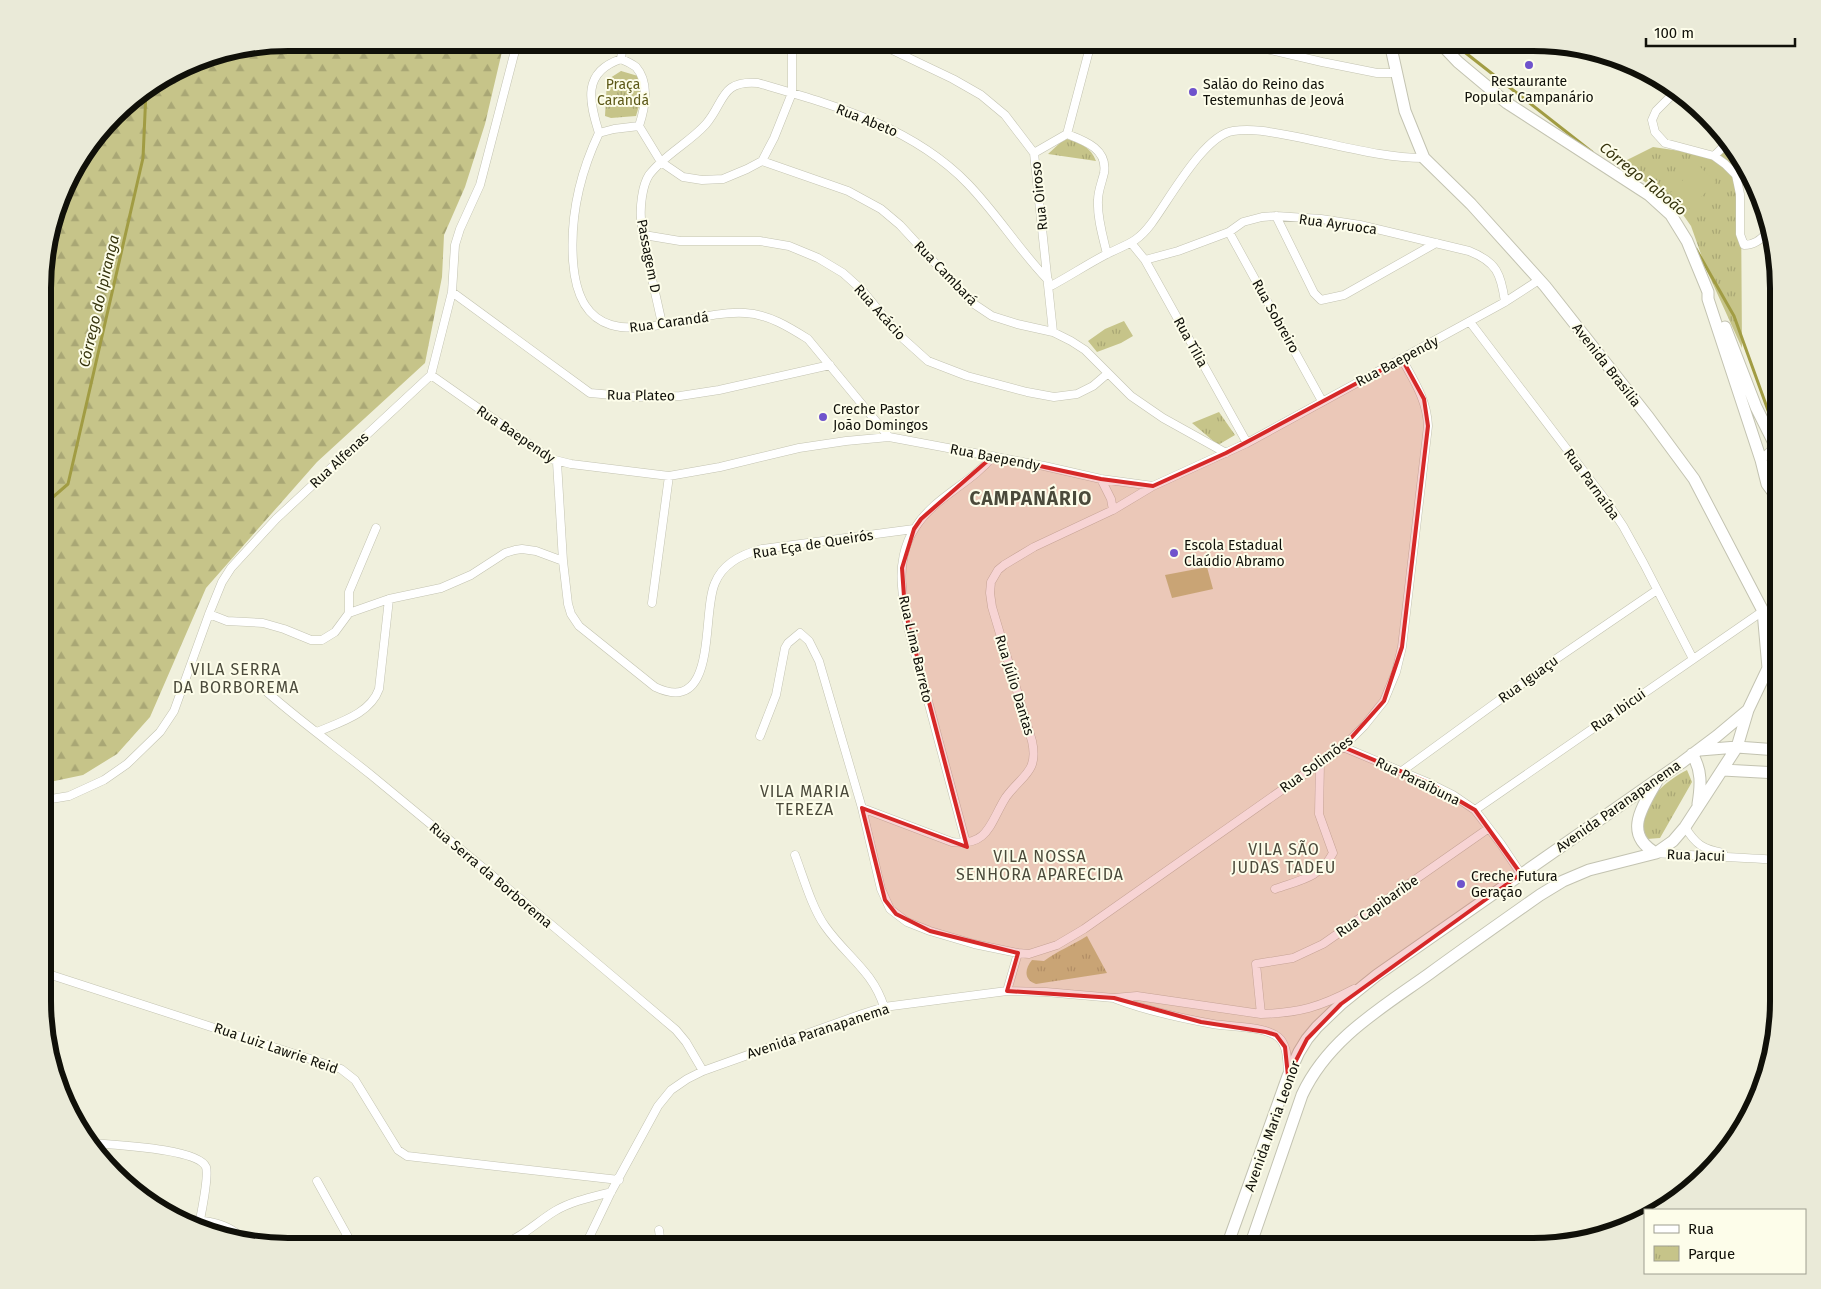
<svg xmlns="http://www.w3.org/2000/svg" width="1821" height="1289" font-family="'Fira Sans',sans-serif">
  <defs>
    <pattern id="forest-firs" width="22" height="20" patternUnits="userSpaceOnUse" patternTransform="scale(1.25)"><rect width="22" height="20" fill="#c6c489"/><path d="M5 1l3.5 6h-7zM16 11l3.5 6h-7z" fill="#a9a775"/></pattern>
    <pattern id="park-tufts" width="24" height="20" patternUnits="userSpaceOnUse" patternTransform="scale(1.25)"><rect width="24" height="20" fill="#c6c489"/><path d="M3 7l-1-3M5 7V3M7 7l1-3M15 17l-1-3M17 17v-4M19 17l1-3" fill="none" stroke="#a9a775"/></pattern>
  </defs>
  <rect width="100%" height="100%" fill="#f0f0dd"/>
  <path fill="url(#forest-firs)" d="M 289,43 L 504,43 L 485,124 L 465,187 L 444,235 L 442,277 L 425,363 L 317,462 L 206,588 L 150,717 L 117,754 L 83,775 L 45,783 L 45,257 L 68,179 L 126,104 L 195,61 Z"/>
  <path fill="url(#park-tufts)" d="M 621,71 L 638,76 L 641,99 L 636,116 L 611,118 L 605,116 L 607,80 Z
    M 1067,139 C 1080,143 1091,147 1096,161 L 1048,154 L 1061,142 Z
    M 1725,146 L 1743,167 L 1736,175 L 1741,203 L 1742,348 L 1707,271 L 1691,226 L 1679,209 L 1621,163 L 1653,147 L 1714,156 Z
    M 1124,321 L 1133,336 L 1121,343 L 1097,352 L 1088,341 L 1105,329 Z
    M 1219,412 L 1235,435 L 1218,445 L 1192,423 Z
    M 1687,770 L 1692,782 L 1660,838 L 1647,839 C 1632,809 1662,783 1687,770 Z
    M 1087,936 L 1107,973 L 1036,984 C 1023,980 1025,968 1032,960 L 1044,961 C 1057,951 1073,945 1087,936 Z"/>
  <path fill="#c6c489" d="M 1698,165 L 1716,182 L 1688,210 L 1670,193 Z
    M 1207,567 L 1213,589 L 1172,598 L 1165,575 Z"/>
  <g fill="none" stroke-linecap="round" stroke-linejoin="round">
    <path stroke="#a19c43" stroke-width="3" d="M 1453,43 L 1592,152
      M 1696,249 L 1734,316 L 1778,438
      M 45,504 L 68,484 L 143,158 L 146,91"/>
    <g stroke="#c3c3b1" stroke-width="9">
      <path id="street" d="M 873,43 L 890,49 L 953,79 L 981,95 L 1005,115 L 1034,153 L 1053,332
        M 1241,43 L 1322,62 L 1377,73 L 1396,73
        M 621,59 C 626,61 632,64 636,67 C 650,83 645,108 639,126 L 614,129 L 599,133 C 589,101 582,72 621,59 Z
        M 621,59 L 623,43
        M 1677,90 L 1656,111 L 1652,120 L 1655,132 L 1665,143 L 1714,156 L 1725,164 L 1736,175 L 1740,194 L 1740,234 L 1744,245 C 1754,245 1760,240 1767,233
        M 639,126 L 661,162 L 683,177 L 702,180 L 723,179 L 747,169 L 762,161 L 774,138 L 792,93 L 792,43
        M 599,133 C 580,173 570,216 573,261 C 581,373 679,309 745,313 C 768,314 789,327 808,339 L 889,437
        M 1067,134 L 1091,43
        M 1034,153 L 1067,134 C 1085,141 1108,149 1104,173 C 1102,182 1098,191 1098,200 C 1097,218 1103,237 1107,254
        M 1714,156 L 1725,145
        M 762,161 L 848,191 L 881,209 L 900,225 L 971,302 L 992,316 L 1017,324 L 1053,332 L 1071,341 L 1085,350 L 1131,396 L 1163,418 L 1226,453
        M 1736,175 L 1743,168
        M 1276,216 L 1314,293 L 1321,300 L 1344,295 L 1436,243
        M 1229,232 L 1322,401
        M 644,235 L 680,241 L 760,241 L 789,246 L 818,258 L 843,273 L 862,290 L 898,334 L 928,361 L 967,376 L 1027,392 L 1054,397 L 1077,394 L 1093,386 L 1107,374
        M 1132,244 L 1145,260 L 1247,443
        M 1145,260 L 1178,251 L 1229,232 L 1243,222 L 1262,217 L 1276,216 L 1321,219 L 1360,225 L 1469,251 C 1497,262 1501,274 1505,302
        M 1049,287 C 1068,277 1086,265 1105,255 C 1126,244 1136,244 1151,224 C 1169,200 1204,135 1233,131 C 1255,128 1275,133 1297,137 C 1339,145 1382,158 1424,158
        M 452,292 L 590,393 L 636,397 L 680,396 L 719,390 L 830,365
        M 1470,322 L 1607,502 L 1623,526 L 1644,564 L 1693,659
        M 662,324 C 655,290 645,254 641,219 C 640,207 642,186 649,175 C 665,154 689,143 706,124 C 725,102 720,80 758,83 C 833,105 912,126 968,184 C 997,214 1019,250 1048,280
        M 431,375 L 551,459 L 571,464 L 669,476 L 720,467 L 799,448 L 846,441 L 889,437 L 1044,466 L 1101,479 L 1153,486 L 1247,443 L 1505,302 L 1539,280
        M 1761,460 L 1777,444
        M 557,462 L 563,561 L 568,604 L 571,614 L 579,626 L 655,687 C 719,717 701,613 715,583 C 723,563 742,554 762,549 L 914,529
        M 1101,479 L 1111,499 L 1113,510
        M 652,603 L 669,476
        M 349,613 L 349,592 L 376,528
        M 209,614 L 227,621 L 263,623 L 284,629 L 311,640 L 322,640 L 335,632 L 349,613 L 389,599 L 441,588 L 471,575 L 505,553 L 515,550 L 522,549 L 536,551 L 563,561
        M 1768,668 L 1778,669
        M 267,692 C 300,721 336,747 371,775 C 473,859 575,944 676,1030 L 686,1042 L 703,1071
        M 317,732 C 340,722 370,714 379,689 L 389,599
        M 760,736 L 776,695 L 785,648 L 788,643 L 800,633 L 809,641 L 819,661 L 862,808 L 881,889 L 890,909 L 907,922 L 930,931 L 974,944 L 1018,953 L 1029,954 L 1057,945 L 1084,929 L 1343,747 L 1364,726 L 1384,701 L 1396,672 L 1402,647 L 1428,426 C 1427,400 1414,381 1402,359
        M 1343,747 L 1429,783 L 1453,795 L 1475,810 L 1501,844 L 1521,874
        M 1402,771 L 1556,659 L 1657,590
        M 45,800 L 69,796 L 104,780 L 127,764 L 160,732 L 174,711 L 209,614 L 222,582 L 231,568 L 276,519 L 431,375 L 452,292 L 455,245 L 460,229 L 480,185 L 517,43
        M 862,808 L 952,842 C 989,847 990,822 1006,797 C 1022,775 1039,772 1032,741 L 992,607 L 990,593 L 991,582 L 998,570 L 1004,565 L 1034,547 L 1113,510 L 1153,486
        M 1475,810 L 1763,611
        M 1685,827 C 1696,845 1703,849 1723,853
        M 966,843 C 952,791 938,738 924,686 C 915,653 904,620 902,586 C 900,567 904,544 915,528 C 934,497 971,484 993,456
        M 1656,853 C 1697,856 1737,857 1778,860
        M 795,855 C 803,876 812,908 825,926 C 846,956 873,971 884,1007
        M 1275,889 C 1300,880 1320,878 1333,853 L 1319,814 L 1320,763
        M 45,973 L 341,1069 L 355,1080 L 398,1150 L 407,1156 L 619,1180
        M 1007,991 L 1018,953
        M 1116,999 C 1147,1011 1180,1018 1213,1024 C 1231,1027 1264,1026 1278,1037 C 1288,1045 1287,1061 1288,1073
        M 1261,1014 L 1256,964 L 1293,958 L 1323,944 L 1489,828
        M 92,1143 C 113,1145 198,1148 206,1167 C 209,1176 202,1209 200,1220
        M 317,1181 L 353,1246
        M 182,1219 C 201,1220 231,1222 242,1240
        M 659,1230 L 661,1246
        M 359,1246 L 383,1246
        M 494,1246 C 518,1242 535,1223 555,1211 C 572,1201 592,1197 611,1192
        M 585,1246 L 611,1192 L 658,1106 L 671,1090 L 687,1079 L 703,1071 L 862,1014 L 884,1007 L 1007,991 L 1046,992 L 1114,998 L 1137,996 L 1261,1014 C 1299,1013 1320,1007 1354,989"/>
    </g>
    <g stroke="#c3c3b1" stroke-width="13">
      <path id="secondary" d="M 1440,43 L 1458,62 L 1507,103 L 1649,195 L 1671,215 L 1687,241 L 1708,292 L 1708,299 L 1761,460 L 1767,484 L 1778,499
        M 1725,327 L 1756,407 L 1778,451
        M 1700,750 L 1737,747 L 1778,750
        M 1692,754 C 1702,770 1701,785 1698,804
        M 1723,770 L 1778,773
        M 1656,853 C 1622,834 1643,806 1657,781
        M 1227,1246 L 1288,1076 L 1299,1052 L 1307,1039 L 1317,1027 L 1341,1004 L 1377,975 L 1681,763 L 1717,736 L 1748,710
        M 1250,1246 L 1302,1095 C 1328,1039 1380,1009 1429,974 C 1466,947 1503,921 1540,895 L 1563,881 L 1589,870 L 1656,853 L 1673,841 L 1685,827 L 1737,747 L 1748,710 L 1768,668 L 1763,611 L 1694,479 L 1649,418 L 1545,286 L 1471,204 L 1424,158 L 1405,111 L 1390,43"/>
    </g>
    <use href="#street" stroke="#fff" stroke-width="8"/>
    <use href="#secondary" stroke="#fff" stroke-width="11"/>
  </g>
  <path fill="#d62828" fill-opacity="0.2" stroke="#d62828" stroke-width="4" stroke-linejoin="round" d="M 1402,359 L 1424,399 L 1428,426 L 1402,647 L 1384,701 L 1343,747 L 1429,783 L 1475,810 L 1521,874 L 1341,1004 L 1307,1039 L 1288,1076 L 1285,1047 L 1276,1035 L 1266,1032 L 1201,1022 L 1114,998 L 1007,991 L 1018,953 L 930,931 L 896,914 L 885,900 L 862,808 L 967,847 L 905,611 L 902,568 L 914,529 L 921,519 L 993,456 L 1101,479 L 1153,486 L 1226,453 Z"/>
  <g fill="#6f53cc" stroke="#fdfdea" stroke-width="2">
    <circle cx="1529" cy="65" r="5"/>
    <circle cx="1193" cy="92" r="5"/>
    <circle cx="823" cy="417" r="5"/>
    <circle cx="1174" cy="553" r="5"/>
    <circle cx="1461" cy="884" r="5"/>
  </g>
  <g text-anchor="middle" stroke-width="4" stroke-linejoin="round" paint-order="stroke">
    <g font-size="14" fill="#101009" stroke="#fdfdea" text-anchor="start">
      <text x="1529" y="86" text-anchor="middle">Restaurante<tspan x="1529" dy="16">Popular Campanário</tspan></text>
      <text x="1203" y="89">Salão do Reino das<tspan x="1203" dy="16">Testemunhas de Jeová</tspan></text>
      <text x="833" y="414">Creche Pastor<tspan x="833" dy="16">João Domingos</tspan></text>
      <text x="1184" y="550">Escola Estadual<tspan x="1184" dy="16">Claúdio Abramo</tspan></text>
      <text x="1471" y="881">Creche Futura<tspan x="1471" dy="16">Geração</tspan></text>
    </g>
    <g font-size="14" fill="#5c5817" stroke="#fdfdea">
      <text x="623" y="89">Praça<tspan x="623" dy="16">Carandá</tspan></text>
    </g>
    <g font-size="14" fill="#101009" stroke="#fdfdea">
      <text transform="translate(867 120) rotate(22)" y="5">Rua Abeto</text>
      <text transform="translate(1039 196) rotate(-96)" y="5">Rua Oiroso</text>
      <text transform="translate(1338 224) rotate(8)" y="5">Rua Ayruoca</text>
      <text transform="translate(649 256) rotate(79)" y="5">Passagem D</text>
      <text transform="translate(946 273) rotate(46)" y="5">Rua Cambará</text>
      <text transform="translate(880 312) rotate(48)" y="5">Rua Acácio</text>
      <text transform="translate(1276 316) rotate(61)" y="5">Rua Sobreiro</text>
      <text transform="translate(669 322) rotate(-8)" y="5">Rua Carandá</text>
      <text transform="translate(1191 342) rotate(61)" y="5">Rua Tília</text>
      <text transform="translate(1397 361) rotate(-28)" y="5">Rua Baependy</text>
      <text transform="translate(1607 365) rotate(52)" y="5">Avenida Brasília</text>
      <text transform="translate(641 395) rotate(1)" y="5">Rua Plateo</text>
      <text transform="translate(516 434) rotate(34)" y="5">Rua Baependy</text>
      <text transform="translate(995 457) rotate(11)" y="5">Rua Baependy</text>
      <text transform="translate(339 460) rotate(-43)" y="5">Rua Alfenas</text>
      <text transform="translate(1592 484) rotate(54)" y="5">Rua Parnaíba</text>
      <text transform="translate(813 544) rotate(-9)" y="5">Rua Eça de Queirós</text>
      <text transform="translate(916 649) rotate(77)" y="5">Rua Lima Barreto</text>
      <text transform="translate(1528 679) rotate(-36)" y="5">Rua Iguaçu</text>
      <text transform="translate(1015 685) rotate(73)" y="5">Rua Júlio Dantas</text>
      <text transform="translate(1618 710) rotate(-35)" y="5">Rua Ibicui</text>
      <text transform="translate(1316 764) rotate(-36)" y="5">Rua Solimões</text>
      <text transform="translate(1418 781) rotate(26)" y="5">Rua Paraíbuna</text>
      <text transform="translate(1618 806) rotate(-35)" y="5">Avenida Paranapanema</text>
      <text transform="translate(1696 855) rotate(2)" y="5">Rua Jacui</text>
      <text transform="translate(491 875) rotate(40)" y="5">Rua Serra da Borborema</text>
      <text transform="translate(1377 906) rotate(-35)" y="5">Rua Capibaribe</text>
      <text transform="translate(818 1031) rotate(-18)" y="5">Avenida Paranapanema</text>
      <text transform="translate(276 1048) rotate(19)" y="5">Rua Luiz Lawrie Reid</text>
      <text transform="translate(1272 1126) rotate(-70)" y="5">Avenida Maria Leonor</text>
    </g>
    <g font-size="15" font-style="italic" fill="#36340d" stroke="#fdfdea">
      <text transform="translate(1643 179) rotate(39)" y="5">Córrego Taboão</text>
      <text transform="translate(99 301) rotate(-77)" y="5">Córrego do Ipiranga</text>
    </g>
    <g font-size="16" letter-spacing="1" fill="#4b4a3b" stroke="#fdfdea">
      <text x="236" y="675">VILA SERRA<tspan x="236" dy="18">DA BORBOREMA</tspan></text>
      <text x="805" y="797">VILA MARIA<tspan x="805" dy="18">TEREZA</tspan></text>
      <text x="1284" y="855">VILA SÃO<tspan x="1284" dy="18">JUDAS TADEU</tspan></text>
      <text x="1040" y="862">VILA NOSSA<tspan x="1040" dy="18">SENHORA APARECIDA</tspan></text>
    </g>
    <g font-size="19" font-weight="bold" letter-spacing="1" fill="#4b4a3b" stroke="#fdfdea">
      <text x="1031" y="505">CAMPANÁRIO</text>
    </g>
  </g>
  <path d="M0 0H1821V1289H0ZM288 51H1533A237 237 0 0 1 1770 288V1001A237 237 0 0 1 1533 1238H288A237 237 0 0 1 51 1001V288A237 237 0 0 1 288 51Z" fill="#eaead8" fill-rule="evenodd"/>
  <path fill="none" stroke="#101009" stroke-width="6" d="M288 51H1533A237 237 0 0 1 1770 288V1001A237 237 0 0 1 1533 1238H288A237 237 0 0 1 51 1001V288A237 237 0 0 1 288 51Z"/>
  <rect x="1644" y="1209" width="162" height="65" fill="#fdfdea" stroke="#9e9e90"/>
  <rect x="1654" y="1225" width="25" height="8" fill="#ffffff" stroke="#9e9e90"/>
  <text x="1688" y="1234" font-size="15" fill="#101009">Rua</text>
  <rect x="1654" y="1246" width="25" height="15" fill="url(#park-tufts)" stroke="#9e9e90"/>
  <text x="1688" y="1259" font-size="15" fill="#101009">Parque</text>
  <path d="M1646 38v8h149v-8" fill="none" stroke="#101009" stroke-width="2.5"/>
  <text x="1654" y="38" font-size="15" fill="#101009" stroke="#fdfdea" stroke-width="4" paint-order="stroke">100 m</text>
</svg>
